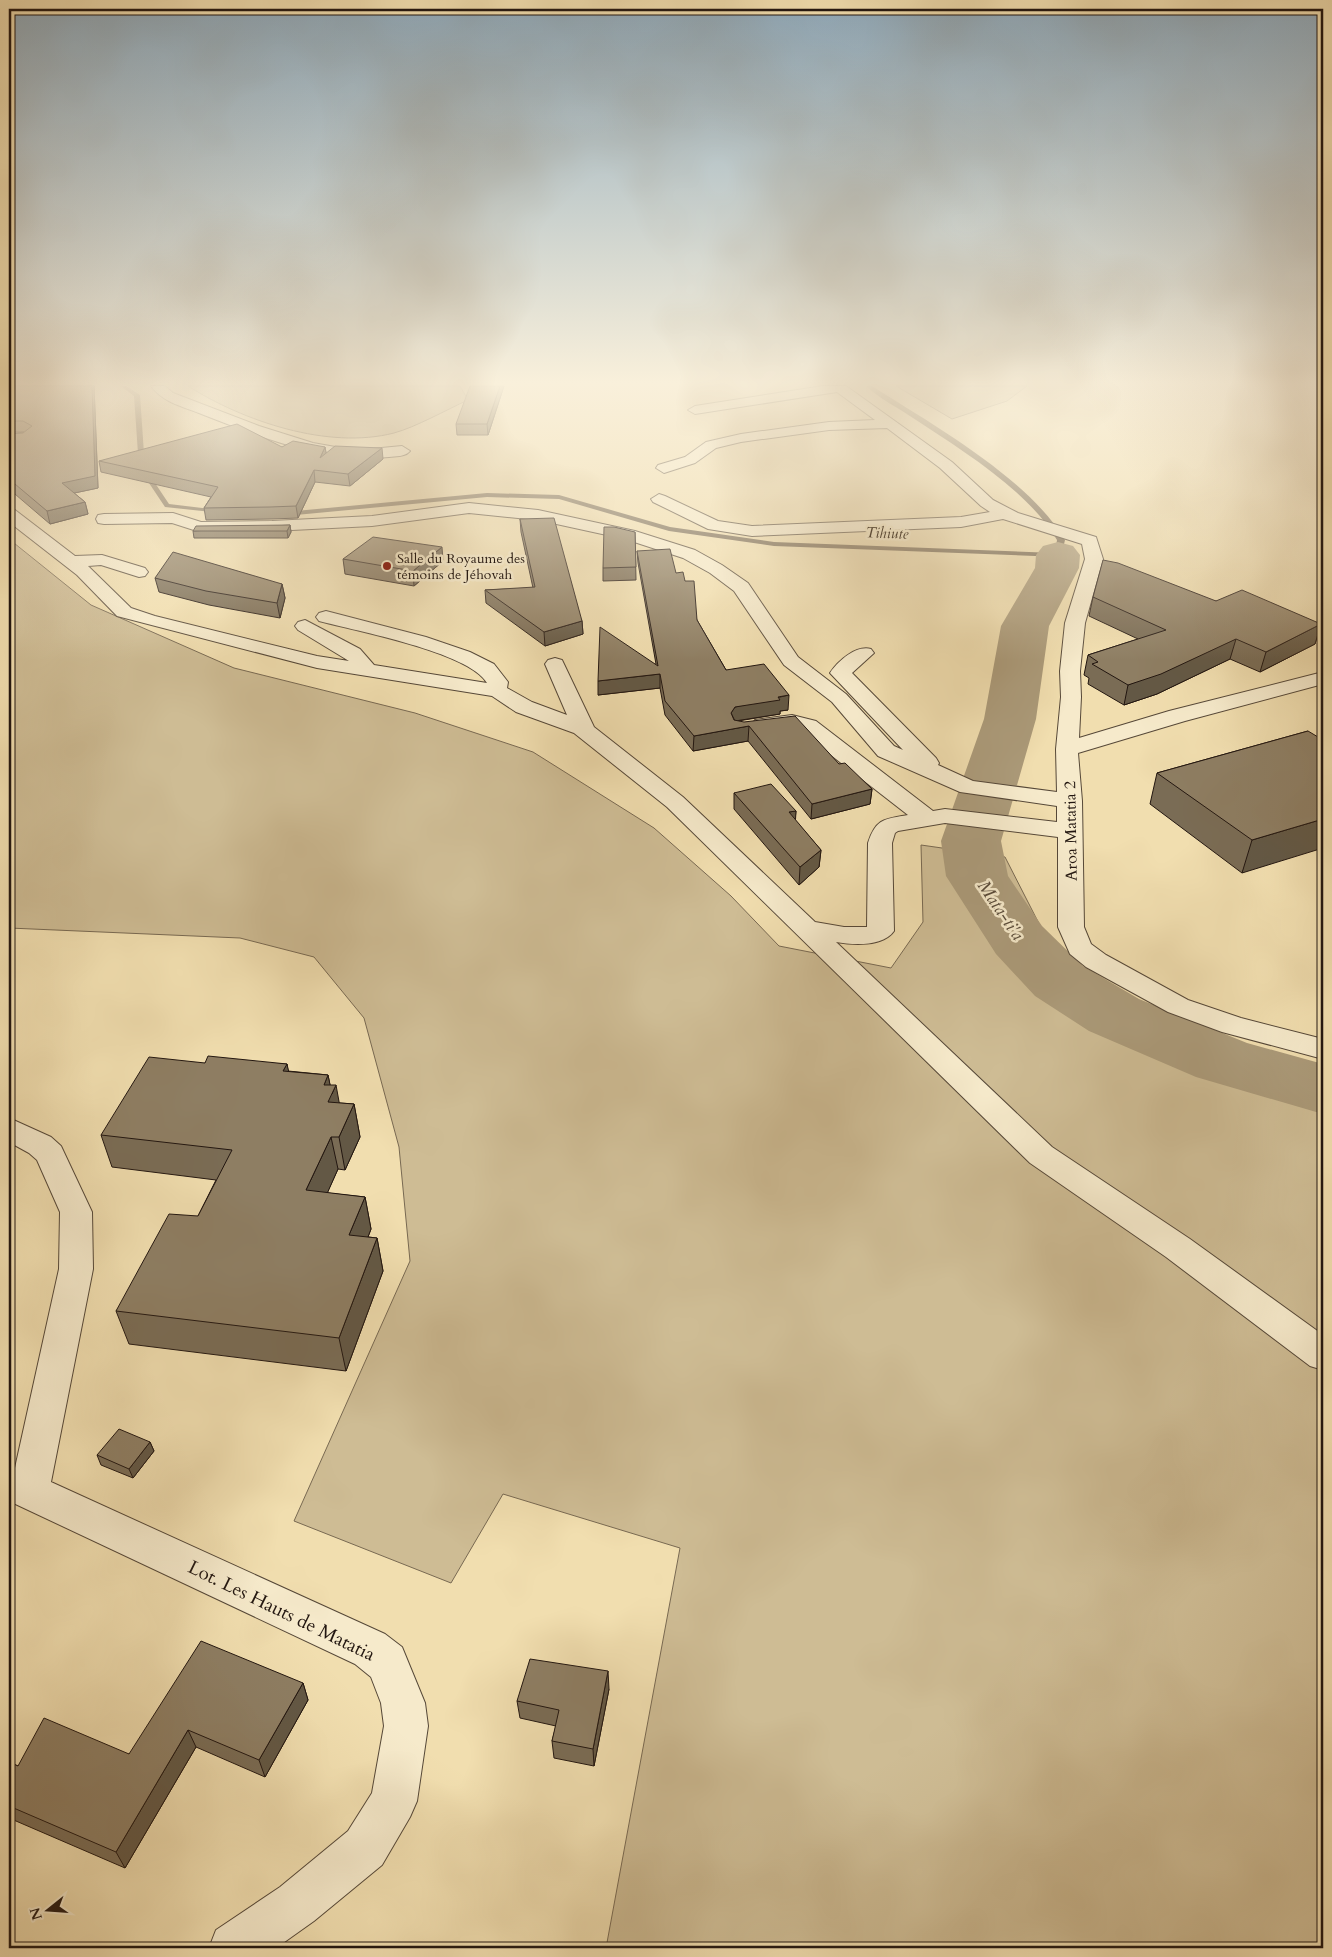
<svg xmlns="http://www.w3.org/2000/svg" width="1332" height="1957" font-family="Cardo,serif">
  <rect width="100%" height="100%" fill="#f1deaf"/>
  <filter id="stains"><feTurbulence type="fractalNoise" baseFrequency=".004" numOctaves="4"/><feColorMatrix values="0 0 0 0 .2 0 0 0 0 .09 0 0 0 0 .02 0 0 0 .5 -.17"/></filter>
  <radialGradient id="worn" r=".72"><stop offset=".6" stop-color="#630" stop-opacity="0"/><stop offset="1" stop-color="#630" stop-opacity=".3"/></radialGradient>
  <path fill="#cebc94" stroke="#786952" d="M 188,386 L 460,386 L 468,400 C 446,410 416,427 394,433 C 328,450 243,421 188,386 Z
    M 896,386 L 1027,386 L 1007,401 L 952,419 Z
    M 9,539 L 91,605 L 234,668 L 415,713 L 533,752 L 654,828 L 731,896 L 779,946 L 891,968 L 923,922 L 921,845 L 1005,857 L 1055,955 L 1088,980 L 1194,1033 L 1323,1067 L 1323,1948 L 606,1948 L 680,1548 L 503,1494 L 451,1583 L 294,1521 L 410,1261 L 399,1147 L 364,1018 L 314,957 L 240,938 L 9,928 Z"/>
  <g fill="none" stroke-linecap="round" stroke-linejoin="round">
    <path fill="#74654f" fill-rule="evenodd" d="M 121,386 L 126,386 L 140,395 L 145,468 L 169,504 L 219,510 L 221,511 L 221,513 L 165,507 L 139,468 L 134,396 Z
      M 867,386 L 872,386 C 933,425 1028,478 1065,540 L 1061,557 L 774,546 L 669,531 L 559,499 L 487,497 L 285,516 L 282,514 L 285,512 L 487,493 L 559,495 L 670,527 L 774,542 L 1055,553 L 1057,540 C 1029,491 960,449 913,418 C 900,409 875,396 867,386 Z"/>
    <path fill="#ab9a79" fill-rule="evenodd" d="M 1058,542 L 1073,546 L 1080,555 L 1079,568 L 1049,626 L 1036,719 L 1001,841 L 1008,876 L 1042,926 L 1083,966 L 1139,999 L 1247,1043 L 1323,1064 L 1323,1114 L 1196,1077 L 1089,1031 L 1035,996 L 996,954 L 946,876 L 941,841 L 984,719 L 1001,626 L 1035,568 L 1036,555 L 1043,546 Z"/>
    <g stroke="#564838" stroke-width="2">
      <path id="minor" d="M 151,386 L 165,386 L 173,393 L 259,426 L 313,443 L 341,448 L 371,449 L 402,446 L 410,451 C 405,457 396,456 389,457 C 324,463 263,438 204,415 C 185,407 163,403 151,386 Z
        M 823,386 L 846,386 L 952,462 L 993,500 L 1018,513 L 1096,537 L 1103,559 L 1085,623 L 1080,671 L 1081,697 L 1079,738 L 1169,711 L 1323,672 L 1323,684 L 1185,721 L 1078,753 L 1082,801 L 1084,927 L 1091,944 L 1106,955 L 1188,1000 L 1241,1018 L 1323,1039 L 1323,1059 L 1222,1032 L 1168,1012 L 1086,967 L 1070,954 L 1058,927 L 1058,837 L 945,823 L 898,831 L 895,833 L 892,843 L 894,931 C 883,947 853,945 836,942 L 1052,1147 L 1190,1239 L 1323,1335 L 1323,1370 L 1310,1366 L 1166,1257 L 1030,1163 L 667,807 L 574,733 L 516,712 L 492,696 L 317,668 L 117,616 L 77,575 L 9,522 L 9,509 L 15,510 L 75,556 L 102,555 L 145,568 L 148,572 L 145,576 L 139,577 L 101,565 L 88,566 L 131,608 L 155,616 L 317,656 L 349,661 L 298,630 L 295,626 L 298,622 L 305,620 L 360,649 L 374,665 L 487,683 C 469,652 356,631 319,621 L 316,617 L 319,613 L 326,611 L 426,637 L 470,652 L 494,664 L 508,682 L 507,688 L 532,702 L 567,715 L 545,664 L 548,660 L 555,658 L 562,660 L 594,727 L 683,797 L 815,922 L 844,927 L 867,927 L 868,843 C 876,818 885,819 908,815 L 800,731 C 786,724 770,733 755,730 L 752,725 L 755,720 L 792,715 L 816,721 L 933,811 L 945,809 L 1057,822 L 1057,806 L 960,792 L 878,756 L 832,702 L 784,665 L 734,591 L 710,573 L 683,558 L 625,539 L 538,520 L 469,513 L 372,526 L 272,531 L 200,532 L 172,523 L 104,524 L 98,523 L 96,519 L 98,515 L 104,514 L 173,513 L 201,522 L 272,521 L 372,516 L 469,503 L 538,510 L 635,531 L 695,550 L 722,565 L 748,583 L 798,657 L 846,694 L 894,746 L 903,750 L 830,673 C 838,661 856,645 871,649 L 874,653 L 852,673 L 936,758 L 939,763 L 938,765 L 973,781 L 1057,792 L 1056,749 L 1061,697 L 1060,671 L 1065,623 L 1085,559 L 1082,544 L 1003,519 L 961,527 L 752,536 L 708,529 L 653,502 L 651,499 L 659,494 L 665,496 L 718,521 L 752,526 L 961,517 L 990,512 L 981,506 L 940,468 L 887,428 L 829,430 L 741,442 L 716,448 L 695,463 L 664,473 L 656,468 L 658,465 L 685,457 L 706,442 L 741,434 L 829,422 L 875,420 L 837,392 L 695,414 L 688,410 L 695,406 Z
        M 9,1118 L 51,1137 L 61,1146 L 92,1212 L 93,1269 L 51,1482 L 385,1634 L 402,1647 L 425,1703 L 428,1726 L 417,1801 L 410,1817 L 382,1865 L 314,1921 L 276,1948 L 209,1948 L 216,1930 L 280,1887 L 348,1831 L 372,1793 L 384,1726 L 381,1703 L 371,1677 L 355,1664 L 9,1501 L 9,1467 L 15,1468 L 59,1269 L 60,1212 L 37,1160 L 29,1153 L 9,1142 Z"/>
    </g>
    <use href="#minor" fill="#f6eacb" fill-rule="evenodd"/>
  </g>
  <path fill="#7a6c55" stroke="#221610" d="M 9,386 L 94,386 L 98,488 L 74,493 L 85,502 L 88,514 L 50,524 L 9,489 L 9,434 L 24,432 L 9,432 L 9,434 Z
    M 504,386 L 488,435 L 457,435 L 456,424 Z
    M 282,447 L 325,447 L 326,453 L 383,459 L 350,486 L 315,482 L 298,518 L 272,519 L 206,520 L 204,508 L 211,497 L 101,472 L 99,461 Z
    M 520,519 L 582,621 L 583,634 L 545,646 L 486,603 L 485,590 L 533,588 L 521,532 Z
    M 290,525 L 291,532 L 288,538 L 194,538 L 193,531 Z
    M 635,532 L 636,580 L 603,581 L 603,568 Z
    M 637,551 L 676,573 L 685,581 L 697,620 L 726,670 L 788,710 L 780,711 L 780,714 L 738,721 L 839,764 L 872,789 L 870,804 L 811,819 L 748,741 L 693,751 L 665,715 L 660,688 L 598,695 L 656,664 L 638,563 Z
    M 343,559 L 443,561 L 414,586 L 345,574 Z
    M 155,578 L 282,584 L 285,598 L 280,618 L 209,605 L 159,592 Z
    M 1093,597 L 1216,601 L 1321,624 L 1315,644 L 1260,672 L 1230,659 L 1157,694 L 1124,705 L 1088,684 L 1089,678 L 1084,675 L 1088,655 L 1138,639 L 1089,616 Z
    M 1308,731 L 1242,873 L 1150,804 L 1157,773 Z
    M 734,793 L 796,811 L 795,820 L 821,850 L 819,867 L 799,885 L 734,809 Z
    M 205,1063 L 287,1064 L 288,1071 L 328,1075 L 330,1085 L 339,1103 L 354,1104 L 360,1137 L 345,1170 L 338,1169 L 327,1193 L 365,1197 L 371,1229 L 368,1237 L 377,1238 L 383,1271 L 346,1371 L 129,1344 L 116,1311 L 198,1216 L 216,1180 L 112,1167 L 101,1135 Z
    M 150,1442 L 154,1451 L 133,1478 L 101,1465 L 97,1455 Z
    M 303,1683 L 308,1700 L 265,1777 L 196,1747 L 125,1868 L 9,1818 L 9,1762 L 18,1766 L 129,1754 Z
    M 609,1689 L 594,1766 L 554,1758 L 552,1741 L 556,1726 L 520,1718 L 517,1701 Z"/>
  <path fill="#635845" stroke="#221610" d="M 92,386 L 94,386 L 98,488 L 65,495 L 62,483 Z
    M 500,386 L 504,386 L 488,435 L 487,424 Z
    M 325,447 L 327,458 L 320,458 Z
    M 382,448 L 383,459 L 350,486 L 348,474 Z
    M 314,470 L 315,482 L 298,518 L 296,506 Z
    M 85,502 L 88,514 L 50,524 L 47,511 Z
    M 290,525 L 291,532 L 288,538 L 287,531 Z
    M 442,547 L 443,561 L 414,586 L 413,571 Z
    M 282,584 L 285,598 L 280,618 L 277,603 Z
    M 582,621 L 583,634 L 545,646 L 544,632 Z
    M 1321,624 L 1315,644 L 1260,672 L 1266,652 Z
    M 1236,639 L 1230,659 L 1157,694 L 1124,705 L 1128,685 Z
    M 660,674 L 660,688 L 598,695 L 598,681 Z
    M 789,695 L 788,710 L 780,711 L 780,714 L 735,721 L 731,713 L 735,707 Z
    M 749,726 L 748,741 L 693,751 L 694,736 Z
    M 872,789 L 870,804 L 811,819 L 812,804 Z
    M 796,811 L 795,828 L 789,812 Z
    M 1323,819 L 1323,848 L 1242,873 L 1252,840 Z
    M 821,850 L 819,867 L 799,885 L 800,867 Z
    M 287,1064 L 294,1096 L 283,1071 Z
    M 328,1075 L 332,1094 L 336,1085 L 342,1118 L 330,1117 L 324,1085 Z
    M 354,1104 L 360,1137 L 345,1170 L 339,1137 Z
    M 331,1137 L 338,1169 L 314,1223 L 306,1190 Z
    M 365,1197 L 371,1229 L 356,1268 L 349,1235 Z
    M 377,1238 L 383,1271 L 346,1371 L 339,1338 Z
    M 150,1442 L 154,1451 L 133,1478 L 129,1469 Z
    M 608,1671 L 609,1689 L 594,1766 L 593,1749 Z
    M 303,1683 L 308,1700 L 265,1777 L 259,1760 Z
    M 188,1730 L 196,1747 L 125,1868 L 116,1852 Z"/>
  <path fill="#8e7e63" stroke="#221610" d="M 9,386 L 92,386 L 95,476 L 62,483 L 85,502 L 47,511 L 9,479 L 9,434 L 23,433 L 32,426 L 23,421 L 9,421 Z
    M 470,386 L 500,386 L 487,424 L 456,424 Z
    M 237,424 L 282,447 L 293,441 L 325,447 L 320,458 L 335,446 L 382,448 L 348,474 L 314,470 L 296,506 L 270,507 L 204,508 L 218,487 L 99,461 Z
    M 554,518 L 582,621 L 544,632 L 485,590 L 535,587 L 520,519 Z
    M 290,525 L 287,531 L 193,531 L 196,526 Z
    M 604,527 L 614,527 L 635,532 L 636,567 L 603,568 Z
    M 373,537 L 442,547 L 413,571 L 343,559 Z
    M 670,549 L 676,573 L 683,572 L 685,581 L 694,581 L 697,620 L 726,670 L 764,664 L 789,695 L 778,697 L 780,700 L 735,707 L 731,713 L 734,720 L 744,722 L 795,716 L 839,764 L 845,763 L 872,789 L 812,804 L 749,726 L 694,736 L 665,701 L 660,674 L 598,681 L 600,627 L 658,666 L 637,551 Z
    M 173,552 L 282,584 L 277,603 L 206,591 L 155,578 Z
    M 1103,560 L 1118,563 L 1216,601 L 1242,590 L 1321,624 L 1266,652 L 1236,639 L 1161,674 L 1128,685 L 1092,664 L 1098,662 L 1088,655 L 1166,630 L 1093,597 Z
    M 1308,731 L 1323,740 L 1323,819 L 1252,840 L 1157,773 Z
    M 771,784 L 796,811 L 789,812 L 821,850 L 800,867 L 734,793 Z
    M 208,1056 L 287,1064 L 283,1071 L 328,1075 L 324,1085 L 336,1085 L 328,1102 L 354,1104 L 339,1137 L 331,1137 L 306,1190 L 365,1197 L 349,1235 L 377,1238 L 339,1338 L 116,1311 L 169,1214 L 198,1216 L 232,1150 L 101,1135 L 149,1057 L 205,1063 Z
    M 119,1429 L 150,1442 L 129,1469 L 97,1455 Z
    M 201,1641 L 303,1683 L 259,1760 L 188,1730 L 116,1852 L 9,1806 L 9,1762 L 18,1766 L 44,1718 L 129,1754 Z
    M 530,1659 L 608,1671 L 593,1749 L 552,1741 L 559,1710 L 517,1701 Z"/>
  <linearGradient id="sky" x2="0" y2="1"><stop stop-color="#8faabc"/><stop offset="0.58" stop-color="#f9f0db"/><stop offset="1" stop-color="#f9f0db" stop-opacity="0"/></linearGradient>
  <rect width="1332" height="660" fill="url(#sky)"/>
  <circle fill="#8f2418" stroke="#f6eacb" stroke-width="2" cx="387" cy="566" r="5"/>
  <g text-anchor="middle" stroke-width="5" stroke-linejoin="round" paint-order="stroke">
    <g font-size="14" fill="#221610" stroke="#f6eacb" text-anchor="start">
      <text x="397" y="563">Salle du Royaume des<tspan x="397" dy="16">témoins de Jéhovah</tspan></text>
    </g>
    <g font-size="15" font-style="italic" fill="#594b3a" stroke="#f6eacb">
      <text transform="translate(887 533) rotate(2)" y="5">Tihiute</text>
    </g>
    <g font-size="16" fill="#221610" stroke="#f6eacb">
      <text transform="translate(1070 831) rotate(-91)" y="6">Aroa Matatia 2</text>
    </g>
    <g font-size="18" font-style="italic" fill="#594b3a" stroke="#f6eacb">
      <text transform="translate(1001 910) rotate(56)" y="6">Mata-ti'a</text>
    </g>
    <g font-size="19" fill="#221610" stroke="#f6eacb">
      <text transform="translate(282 1610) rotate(26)" y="7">Lot. Les Hauts de Matatia</text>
    </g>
  </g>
  <rect width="1332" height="1957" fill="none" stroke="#f1deaf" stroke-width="30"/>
  <rect x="10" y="10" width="1312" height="1937" fill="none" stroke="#221610" stroke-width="2.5"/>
  <rect x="15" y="15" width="1302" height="1927" fill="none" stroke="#221610"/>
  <g transform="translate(48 1910) rotate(253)" stroke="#f6eacb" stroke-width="4" paint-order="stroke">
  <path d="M0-4L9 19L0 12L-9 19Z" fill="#221610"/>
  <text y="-8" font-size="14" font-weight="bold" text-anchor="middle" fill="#221610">N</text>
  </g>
  <rect width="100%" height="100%" filter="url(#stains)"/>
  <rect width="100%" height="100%" fill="url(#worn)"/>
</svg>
